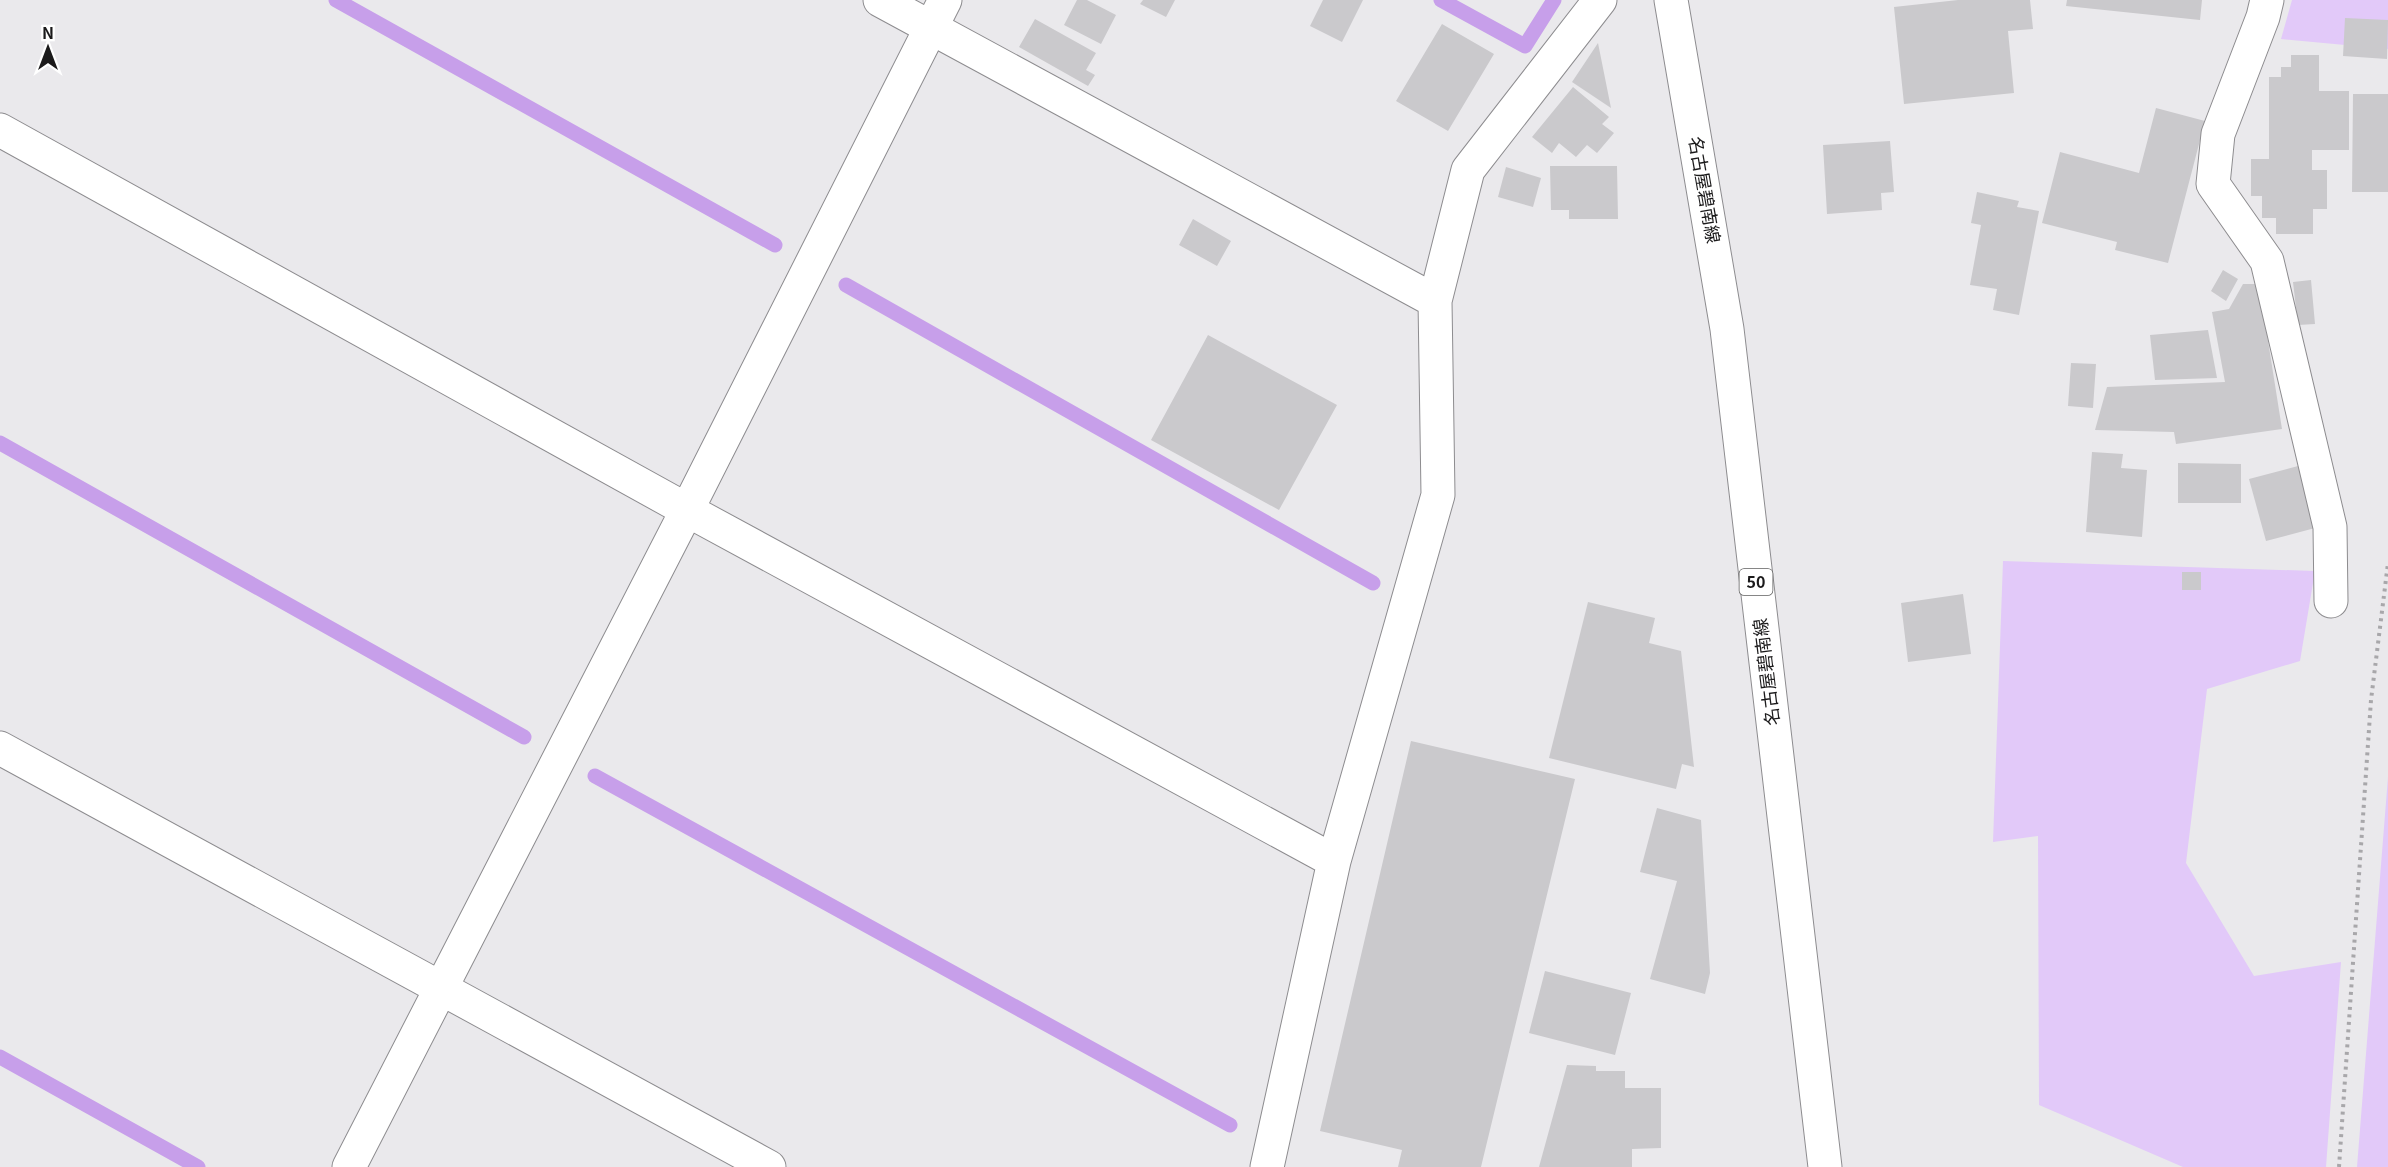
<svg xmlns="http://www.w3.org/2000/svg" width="2388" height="1167" font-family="Georgia,'Noto Sans JP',serif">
  <rect width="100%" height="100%" fill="#eae9ec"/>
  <path fill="#e2c9f9" d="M 2292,0 L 2388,0 L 2388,49 L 2281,39 Z
    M 2003,561 L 2315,571 L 2300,661 L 2207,689 L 2186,863 L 2254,976 L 2341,962 L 2326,1167 L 2183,1167 L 2039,1105 L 2038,836 L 1993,842 Z
    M 2388,777 L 2388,1167 L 2357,1167 Z"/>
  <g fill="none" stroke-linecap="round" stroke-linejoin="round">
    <path stroke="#c79fea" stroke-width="15" d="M 336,0 L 775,245
      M 1441,0 L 1525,46 L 1554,0
      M 846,285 L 1373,583
      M 0,443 L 524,737
      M 595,776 L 1230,1125
      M 0,1057 L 198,1167"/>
  </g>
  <path fill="#cac9cc" d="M 1077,0 L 1087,0 L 1116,15 L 1101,44 L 1064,25 Z
    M 1143,0 L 1175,0 L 1166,17 L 1140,4 Z
    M 1323,0 L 1363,0 L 1342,42 L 1310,26 Z
    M 1958,0 L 2030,0 L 2033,29 L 2008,31 L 2014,93 L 1904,104 L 1894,7 Z
    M 2067,0 L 2202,0 L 2200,20 L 2066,6 Z
    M 2345,18 L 2388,20 L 2387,59 L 2343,56 Z
    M 1035,19 L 1096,53 L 1086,70 L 1095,75 L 1088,86 L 1019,47 Z
    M 1442,24 L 1494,54 L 1448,131 L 1396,101 Z
    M 1598,43 L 1611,108 L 1572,82 Z
    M 2291,55 L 2319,55 L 2319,91 L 2349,91 L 2349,150 L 2312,150 L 2312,170 L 2327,170 L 2327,209 L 2313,209 L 2313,234 L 2276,234 L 2276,218 L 2262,218 L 2262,196 L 2251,196 L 2251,159 L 2269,159 L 2269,77 L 2281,77 L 2281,67 L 2291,67 Z
    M 1573,87 L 1609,117 L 1602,124 L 1614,133 L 1597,153 L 1587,145 L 1576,157 L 1559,143 L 1552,153 L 1532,137 Z
    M 2353,94 L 2388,94 L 2388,192 L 2352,192 Z
    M 2156,108 L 2205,121 L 2168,263 L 2115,250 L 2117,242 L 2042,223 L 2060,152 L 2139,173 Z
    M 1890,141 L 1894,192 L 1881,193 L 1882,210 L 1827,214 L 1823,145 Z
    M 1550,166 L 1617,166 L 1618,219 L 1569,219 L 1569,210 L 1551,210 Z
    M 1506,167 L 1541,178 L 1533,207 L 1498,197 Z
    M 1977,192 L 2019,201 L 2017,207 L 2039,211 L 2019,315 L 1993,310 L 1997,289 L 1970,285 L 1981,225 L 1971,223 Z
    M 1193,219 L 1231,241 L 1217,266 L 1179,245 Z
    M 2223,270 L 2238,279 L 2226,301 L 2211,291 Z
    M 2311,280 L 2315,324 L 2298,325 L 2293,282 Z
    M 2243,284 L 2259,284 L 2282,429 L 2176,444 L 2174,432 L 2095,430 L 2107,387 L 2225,382 L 2212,312 L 2229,309 Z
    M 2208,330 L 2217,378 L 2155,380 L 2150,335 Z
    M 1208,335 L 1337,405 L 1279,510 L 1151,440 Z
    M 2071,363 L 2096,364 L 2093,408 L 2068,406 Z
    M 2092,452 L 2123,454 L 2121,468 L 2147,470 L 2142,537 L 2086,532 Z
    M 2178,463 L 2241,464 L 2241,503 L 2178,503 Z
    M 2298,466 L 2315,528 L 2266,541 L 2249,479 Z
    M 2182,572 L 2201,572 L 2201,590 L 2182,590 Z
    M 1963,594 L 1971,654 L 1908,662 L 1901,603 Z
    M 1588,602 L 1655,618 L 1649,643 L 1681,651 L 1694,767 L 1682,764 L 1676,789 L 1549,758 Z
    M 1411,741 L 1575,779 L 1481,1167 L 1398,1167 L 1402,1150 L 1320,1131 Z
    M 1657,808 L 1701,820 L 1710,973 L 1705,994 L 1650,979 L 1677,881 L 1640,872 Z
    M 1545,971 L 1631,993 L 1615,1055 L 1529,1033 Z
    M 1567,1065 L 1596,1066 L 1596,1071 L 1625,1071 L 1625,1088 L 1661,1088 L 1661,1148 L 1632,1149 L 1632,1167 L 1539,1167 Z"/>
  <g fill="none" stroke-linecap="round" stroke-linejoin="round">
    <g stroke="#8d8c8f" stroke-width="35">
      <path id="minor" d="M 880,0 L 1435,301 L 1438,495 L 1334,861 L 1267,1167
        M 2267,0 L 2263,17 L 2218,134 L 2213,184 L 2267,261 L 2330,527 L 2331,601
        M 0,130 L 687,510 L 1334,861
        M 1435,301 L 1468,170 L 1600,0
        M 0,748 L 769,1167
        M 349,1167 L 687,510 L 945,0"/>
    </g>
    <g stroke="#8d8c8f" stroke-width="35">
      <path id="primary" d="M 1671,0 L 1727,329 L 1825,1167"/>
    </g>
    <path stroke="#a8a7aa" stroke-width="4" stroke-dasharray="3 4.5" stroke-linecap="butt" d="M 2339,1167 L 2371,700 L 2388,563"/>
    <use href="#minor" stroke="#fff" stroke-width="33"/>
    <use href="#primary" stroke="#fff" stroke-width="33"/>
  </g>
  <g text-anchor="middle" stroke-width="5" stroke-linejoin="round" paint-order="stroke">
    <rect fill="#fff" stroke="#5f5f5f" stroke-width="1.5" x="1739.5" y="569" width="33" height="26" rx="4.5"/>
    <g font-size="16" font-weight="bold" fill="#1b1a1b">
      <text x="1756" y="588">50</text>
    </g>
    <g font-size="18" fill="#1b1a1b" stroke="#fff">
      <text transform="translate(1704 190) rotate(80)" y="6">名古屋碧南線</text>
      <text transform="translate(1767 672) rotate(-97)" y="6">名古屋碧南線</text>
    </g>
  </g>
  <g transform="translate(48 48)" stroke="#ffffff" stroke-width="4.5" paint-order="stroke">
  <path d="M0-4.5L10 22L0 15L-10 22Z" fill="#1b1a1b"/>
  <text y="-9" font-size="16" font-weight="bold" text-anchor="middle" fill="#1b1a1b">N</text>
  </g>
</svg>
